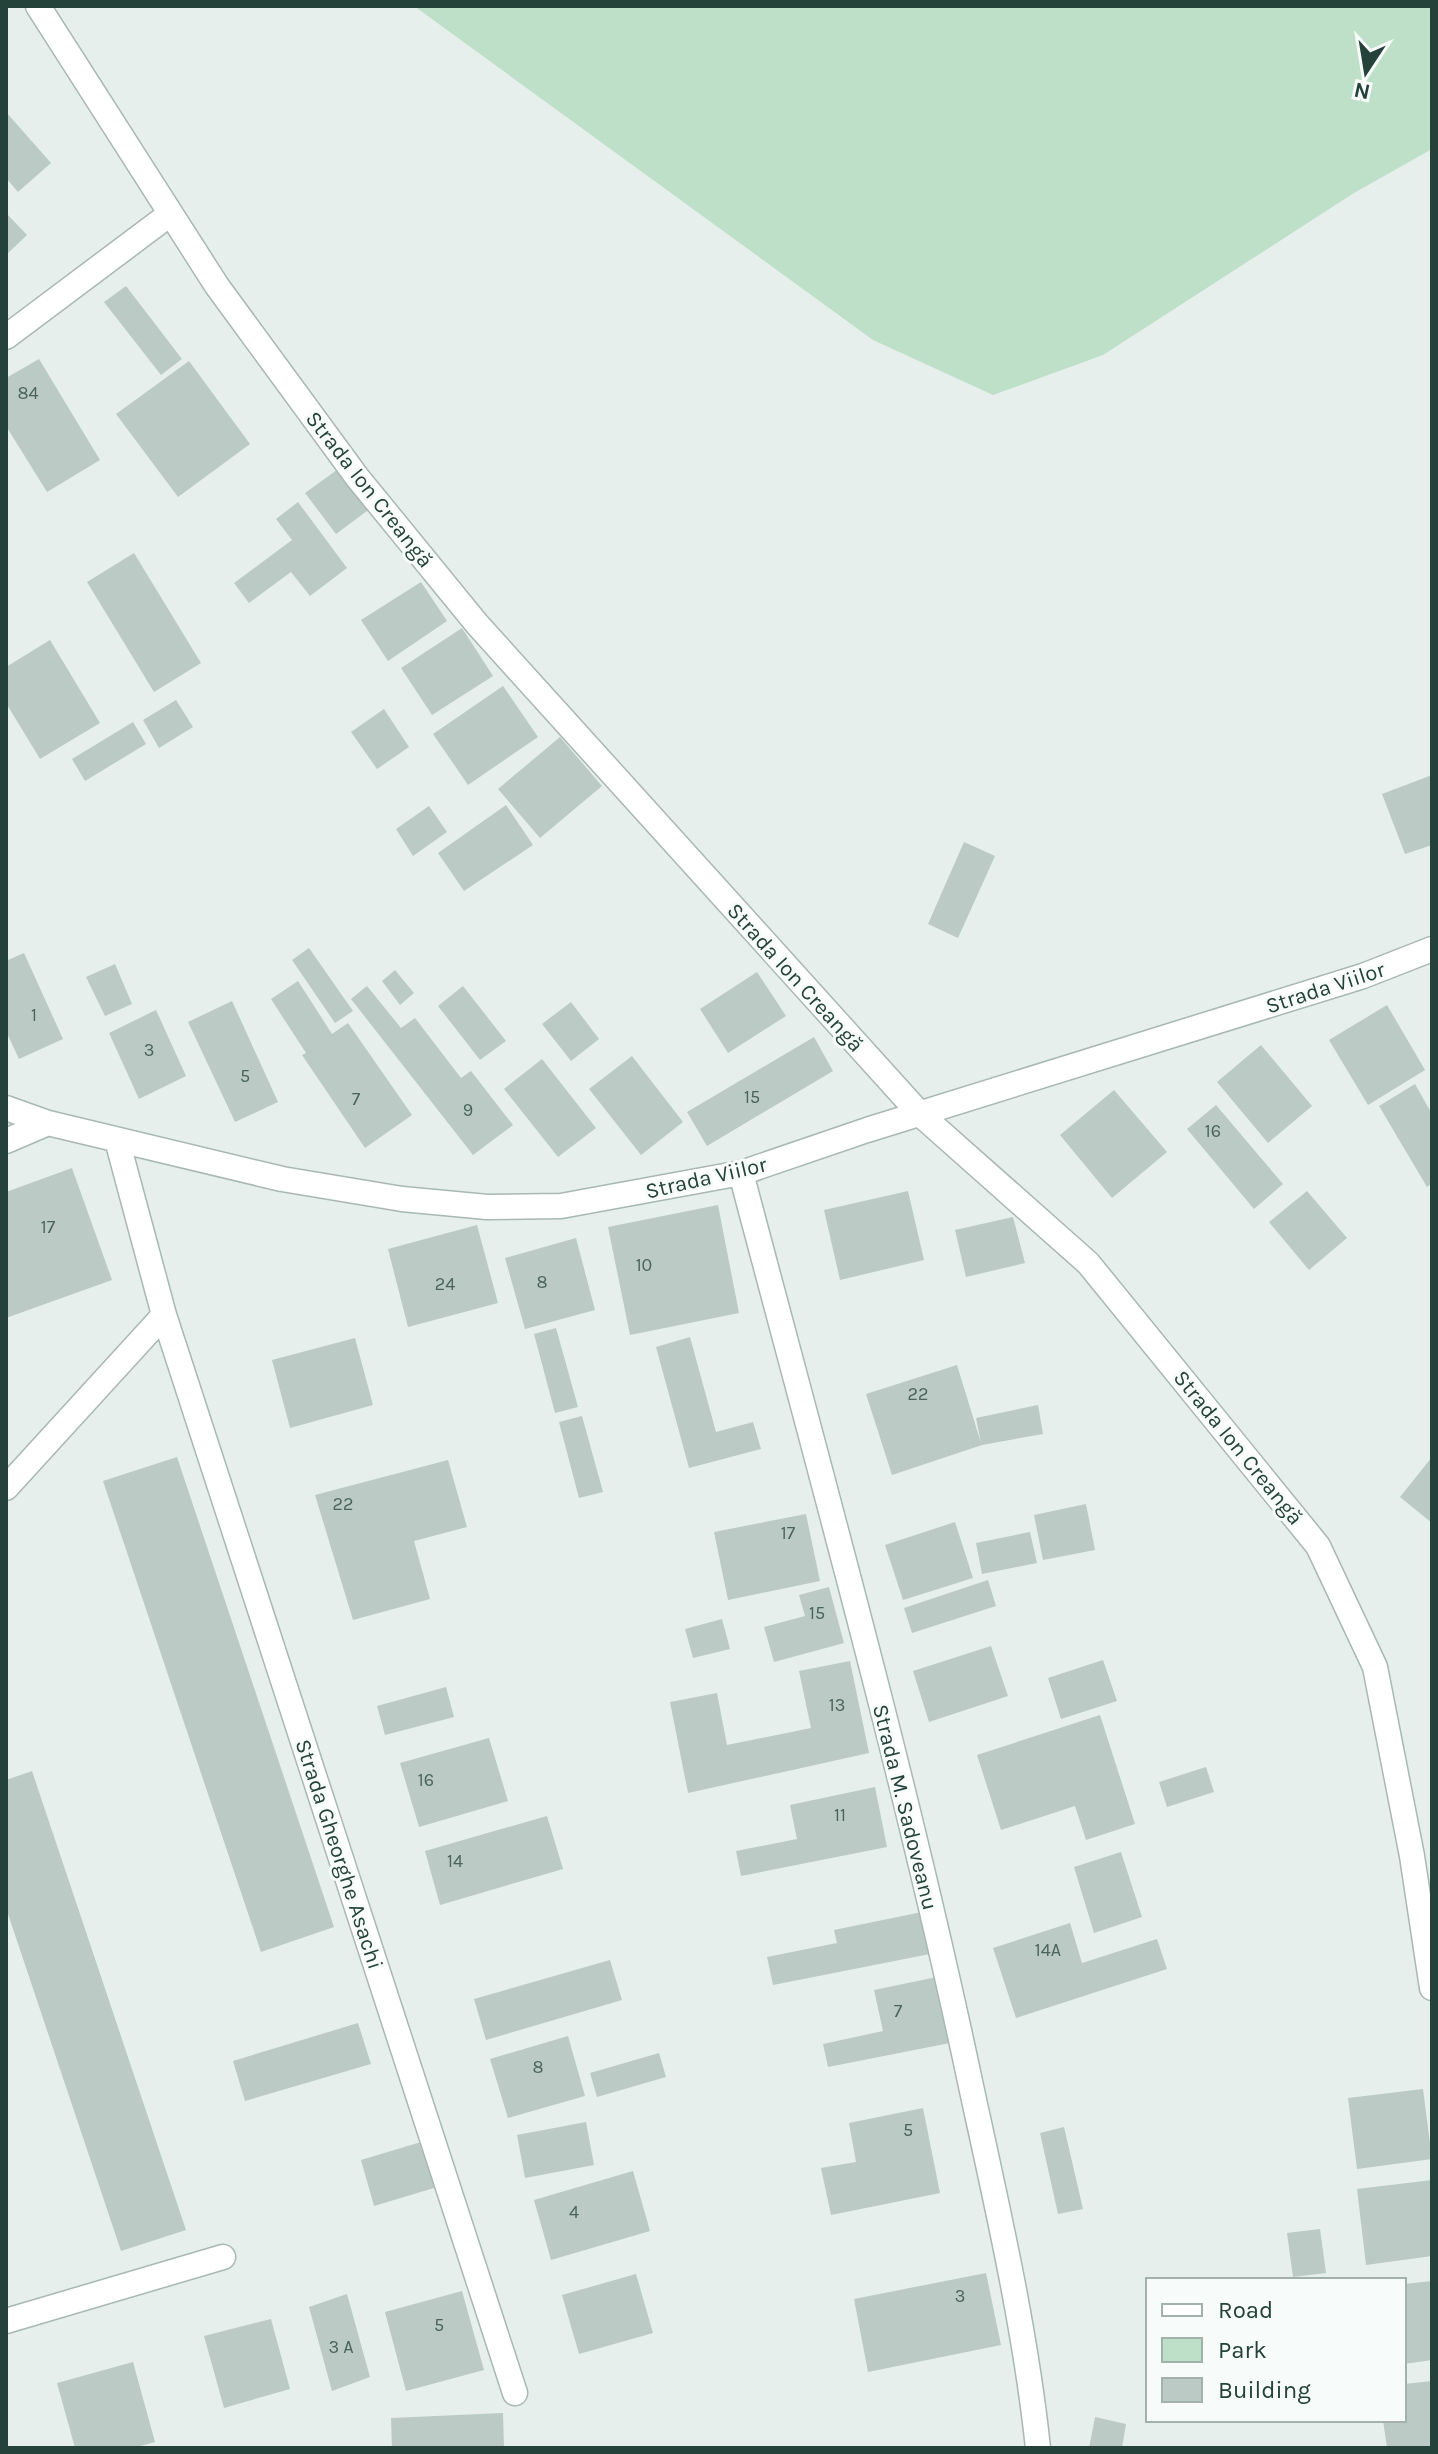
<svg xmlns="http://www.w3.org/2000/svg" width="1438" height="2454" font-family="Karla,sans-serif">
  <rect width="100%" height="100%" fill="#e6efeb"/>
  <path fill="#bfe0c8" d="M 414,6 L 1432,6 L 1432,149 L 1354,193 L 1103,355 L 993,395 L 873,340 Z"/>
  <path fill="#bbcac4" d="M 6,112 L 51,163 L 18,192 L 6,178 Z
    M 6,213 L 27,235 L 6,255 Z
    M 126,286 L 182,359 L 161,375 L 104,302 Z
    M 39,359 L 100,460 L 47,492 L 6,426 L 6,378 Z
    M 189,361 L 250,444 L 178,497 L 116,414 Z
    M 341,467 L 371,508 L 336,534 L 305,493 Z
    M 298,502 L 347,568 L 310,596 L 291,572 L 249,603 L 234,583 L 292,540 L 276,519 Z
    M 134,553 L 201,663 L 154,692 L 87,582 Z
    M 421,582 L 447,621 L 388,661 L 361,620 Z
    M 462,628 L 493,676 L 432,715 L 401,668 Z
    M 50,640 L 100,723 L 40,759 L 6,703 L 6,667 Z
    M 503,686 L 538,737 L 468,785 L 433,734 Z
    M 176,700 L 193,727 L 159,748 L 143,720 Z
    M 384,709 L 409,747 L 377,769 L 351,732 Z
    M 133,722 L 146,744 L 85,781 L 72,759 Z
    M 560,737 L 602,786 L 540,838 L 498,789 Z
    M 1432,775 L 1432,845 L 1405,854 L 1382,794 Z
    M 506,805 L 533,845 L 464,891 L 438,853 Z
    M 429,806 L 447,832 L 413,856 L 396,829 Z
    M 964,842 L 995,856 L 958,938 L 928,924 Z
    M 309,948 L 353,1011 L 335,1023 L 292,960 Z
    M 24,953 L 63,1039 L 19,1059 L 6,1031 L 6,961 Z
    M 115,964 L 132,1004 L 105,1016 L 86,977 Z
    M 395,970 L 414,993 L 400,1005 L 382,981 Z
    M 757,972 L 786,1016 L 728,1053 L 700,1009 Z
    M 298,981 L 332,1034 L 348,1023 L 412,1115 L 365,1148 L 302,1055 L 306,1053 L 271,999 Z
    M 367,986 L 401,1028 L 415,1018 L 461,1078 L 471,1071 L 513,1125 L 473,1155 L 351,999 Z
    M 463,986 L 506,1041 L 480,1060 L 438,1006 Z
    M 232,1001 L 278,1102 L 235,1122 L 188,1022 Z
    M 571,1002 L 599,1039 L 571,1061 L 542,1024 Z
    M 1387,1005 L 1425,1070 L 1368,1105 L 1329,1040 Z
    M 156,1010 L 186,1076 L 139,1099 L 109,1033 Z
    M 814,1037 L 833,1071 L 707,1146 L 687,1112 Z
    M 1261,1045 L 1312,1106 L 1268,1143 L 1217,1082 Z
    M 632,1056 L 683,1122 L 641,1155 L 589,1089 Z
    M 542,1059 L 596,1128 L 558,1157 L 504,1089 Z
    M 1415,1084 L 1432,1114 L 1432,1183 L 1427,1187 L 1379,1106 Z
    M 1114,1090 L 1167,1152 L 1112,1198 L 1060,1135 Z
    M 1216,1105 L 1283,1184 L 1254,1209 L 1187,1129 Z
    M 72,1168 L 112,1280 L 6,1318 L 6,1192 Z
    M 908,1191 L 924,1260 L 840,1280 L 824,1210 Z
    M 1307,1191 L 1347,1238 L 1309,1270 L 1269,1222 Z
    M 718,1205 L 739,1313 L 630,1335 L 608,1227 Z
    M 1013,1217 L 1025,1263 L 966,1277 L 955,1230 Z
    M 477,1225 L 498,1303 L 408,1327 L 388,1249 Z
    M 576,1238 L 595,1310 L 525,1329 L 505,1258 Z
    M 556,1328 L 578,1407 L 555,1413 L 534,1334 Z
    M 690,1337 L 716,1432 L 753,1422 L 761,1449 L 689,1468 L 656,1347 Z
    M 355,1338 L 373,1405 L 290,1428 L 272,1360 Z
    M 957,1365 L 981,1443 L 976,1418 L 1038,1405 L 1043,1434 L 982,1445 L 892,1475 L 866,1394 Z
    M 582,1416 L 603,1492 L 579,1498 L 559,1422 Z
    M 177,1457 L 334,1927 L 261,1952 L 103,1481 Z
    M 1432,1457 L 1432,1523 L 1400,1497 Z
    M 448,1460 L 467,1527 L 414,1541 L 430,1599 L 353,1620 L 315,1495 Z
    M 1086,1504 L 1095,1550 L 1043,1560 L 1034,1515 Z
    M 806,1514 L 820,1581 L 728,1600 L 714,1532 Z
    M 955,1522 L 973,1578 L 903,1600 L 885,1545 Z
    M 1030,1532 L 1037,1563 L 982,1574 L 976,1543 Z
    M 988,1580 L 996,1606 L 912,1633 L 904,1608 Z
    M 829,1587 L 844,1643 L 774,1662 L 764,1627 L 805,1616 L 799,1595 Z
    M 722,1619 L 730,1649 L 693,1658 L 685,1629 Z
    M 991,1646 L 1008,1696 L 929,1722 L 913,1671 Z
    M 1103,1660 L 1117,1701 L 1061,1719 L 1048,1678 Z
    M 850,1661 L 869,1753 L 688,1793 L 670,1702 L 717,1693 L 727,1745 L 811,1728 L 799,1671 Z
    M 446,1687 L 454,1717 L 385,1735 L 377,1706 Z
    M 1100,1715 L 1135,1824 L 1086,1840 L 1075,1806 L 1001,1830 L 977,1755 Z
    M 489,1738 L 508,1801 L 419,1827 L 400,1763 Z
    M 1206,1767 L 1214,1792 L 1167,1807 L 1159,1782 Z
    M 32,1771 L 186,2230 L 121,2251 L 6,1908 L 6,1780 Z
    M 875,1787 L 887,1847 L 741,1876 L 736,1851 L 797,1839 L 790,1805 Z
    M 547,1816 L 563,1869 L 440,1905 L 425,1851 Z
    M 1121,1852 L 1142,1917 L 1094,1933 L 1074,1867 Z
    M 922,1912 L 930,1954 L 773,1985 L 767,1957 L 837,1943 L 834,1930 Z
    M 1070,1923 L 1082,1963 L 1157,1939 L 1167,1969 L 1016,2018 L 993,1948 Z
    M 610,1960 L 622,2000 L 486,2040 L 474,1999 Z
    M 937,1977 L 950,2043 L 828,2067 L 823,2044 L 883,2031 L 874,1990 Z
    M 358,2023 L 371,2064 L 245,2101 L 233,2061 Z
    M 568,2036 L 585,2096 L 508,2118 L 490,2059 Z
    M 659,2053 L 666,2077 L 597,2097 L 590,2073 Z
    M 1423,2089 L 1432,2159 L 1357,2169 L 1348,2098 Z
    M 923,2108 L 940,2193 L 831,2215 L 821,2168 L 856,2162 L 849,2123 Z
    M 586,2122 L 594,2165 L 525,2178 L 517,2135 Z
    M 1064,2127 L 1083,2209 L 1058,2214 L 1040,2133 Z
    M 431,2139 L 444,2185 L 374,2206 L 361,2160 Z
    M 633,2171 L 650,2231 L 551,2260 L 534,2200 Z
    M 1432,2180 L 1432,2256 L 1366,2265 L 1357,2189 Z
    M 1320,2229 L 1326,2273 L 1293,2277 L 1287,2233 Z
    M 986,2273 L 1001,2345 L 868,2372 L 854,2299 Z
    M 636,2274 L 653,2333 L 579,2354 L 562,2295 Z
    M 1432,2281 L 1432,2360 L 1404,2364 L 1404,2284 Z
    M 462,2291 L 484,2370 L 406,2391 L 385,2312 Z
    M 347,2294 L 370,2377 L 332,2391 L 309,2307 Z
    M 271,2319 L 290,2389 L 224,2408 L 204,2336 Z
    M 133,2362 L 155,2442 L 133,2448 L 75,2448 L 57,2383 Z
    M 1432,2381 L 1432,2448 L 1387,2448 L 1383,2420 L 1404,2420 L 1404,2384 Z
    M 503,2413 L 504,2448 L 392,2448 L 391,2418 Z
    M 1095,2417 L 1126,2424 L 1122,2448 L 1089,2448 Z"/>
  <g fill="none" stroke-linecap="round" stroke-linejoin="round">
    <g stroke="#a8b8b2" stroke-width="27">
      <path id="minor" d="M 6,337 L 170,214
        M 6,1108 L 48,1123 L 282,1179 L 402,1199 L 487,1207 L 561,1206 L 741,1173 L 867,1130 L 1363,976 L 1432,949
        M 117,1140 L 164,1315 L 515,2393
        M 6,1141 L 48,1123
        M 741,1173 C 821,1476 906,1779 971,2086 C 997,2206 1025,2326 1038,2448
        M 6,1488 L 164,1315
        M 6,2321 L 223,2257"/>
    </g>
    <g stroke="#a8b8b2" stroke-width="27">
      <path id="tertiary" d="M 38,6 L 217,286 L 357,477 L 477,624 L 920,1114 L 1088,1263 L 1318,1546 L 1375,1667 L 1412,1856 L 1432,1988"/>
    </g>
    <use href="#minor" stroke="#fff" stroke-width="24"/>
    <use href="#tertiary" stroke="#fff" stroke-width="24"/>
  </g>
  <g text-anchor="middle" stroke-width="6" stroke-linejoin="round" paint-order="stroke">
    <g font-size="18" fill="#4a645c">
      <text x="28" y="399">84</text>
      <text x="34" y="1021">1</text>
      <text x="149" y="1056">3</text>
      <text x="245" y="1082">5</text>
      <text x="752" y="1103">15</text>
      <text x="356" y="1105">7</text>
      <text x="468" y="1116">9</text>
      <text x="1213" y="1137">16</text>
      <text x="48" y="1233">17</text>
      <text x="644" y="1271">10</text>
      <text x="542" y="1288">8</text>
      <text x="445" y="1290">24</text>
      <text x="918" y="1400">22</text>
      <text x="343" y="1510">22</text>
      <text x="788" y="1539">17</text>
      <text x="817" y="1619">15</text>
      <text x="837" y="1711">13</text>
      <text x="426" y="1786">16</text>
      <text x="840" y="1821">11</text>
      <text x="455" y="1867">14</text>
      <text x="1048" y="1956">14A</text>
      <text x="898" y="2017">7</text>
      <text x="538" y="2073">8</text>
      <text x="908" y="2136">5</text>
      <text x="574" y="2218">4</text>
      <text x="960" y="2302">3</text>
      <text x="439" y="2331">5</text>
      <text x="341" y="2353">3 A</text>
    </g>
    <g font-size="22" fill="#24423a" stroke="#f7fbf9">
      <text transform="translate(370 489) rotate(52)" y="8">Strada Ion Creangă</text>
      <text transform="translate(796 977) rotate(48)" y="8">Strada Ion Creangă</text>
      <text transform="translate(1325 987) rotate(-18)" y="8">Strada Viilor</text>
      <text transform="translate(706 1177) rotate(-13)" y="8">Strada Viilor</text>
      <text transform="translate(1239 1447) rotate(51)" y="8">Strada Ion Creangă</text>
      <text transform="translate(906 1807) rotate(76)" y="8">Strada M. Sadoveanu</text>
      <text transform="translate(340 1854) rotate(72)" y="8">Strada Gheorghe Asachi</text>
    </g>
  </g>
  <rect width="1438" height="2454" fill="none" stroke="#24423a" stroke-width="16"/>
  <rect x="1146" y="2278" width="260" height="144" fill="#f7fbf9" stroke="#a3b1ad" stroke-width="2"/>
  <rect x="1162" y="2304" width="40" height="12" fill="#ffffff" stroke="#a3b1ad" stroke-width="2"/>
  <text x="1218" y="2318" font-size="24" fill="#24423a">Road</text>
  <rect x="1162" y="2338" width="40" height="24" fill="#bfe0c8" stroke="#a3b1ad" stroke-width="2"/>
  <text x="1218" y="2358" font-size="24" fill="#24423a">Park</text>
  <rect x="1162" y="2378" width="40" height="24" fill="#bbcac4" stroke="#a3b1ad" stroke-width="2"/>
  <text x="1218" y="2398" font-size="24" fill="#24423a">Building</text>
  <g transform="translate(1366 72) rotate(192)" stroke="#f7fbf9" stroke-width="6" paint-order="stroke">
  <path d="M0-6L14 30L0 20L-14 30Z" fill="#24423a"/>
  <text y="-12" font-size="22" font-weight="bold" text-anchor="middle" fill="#24423a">N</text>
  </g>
</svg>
